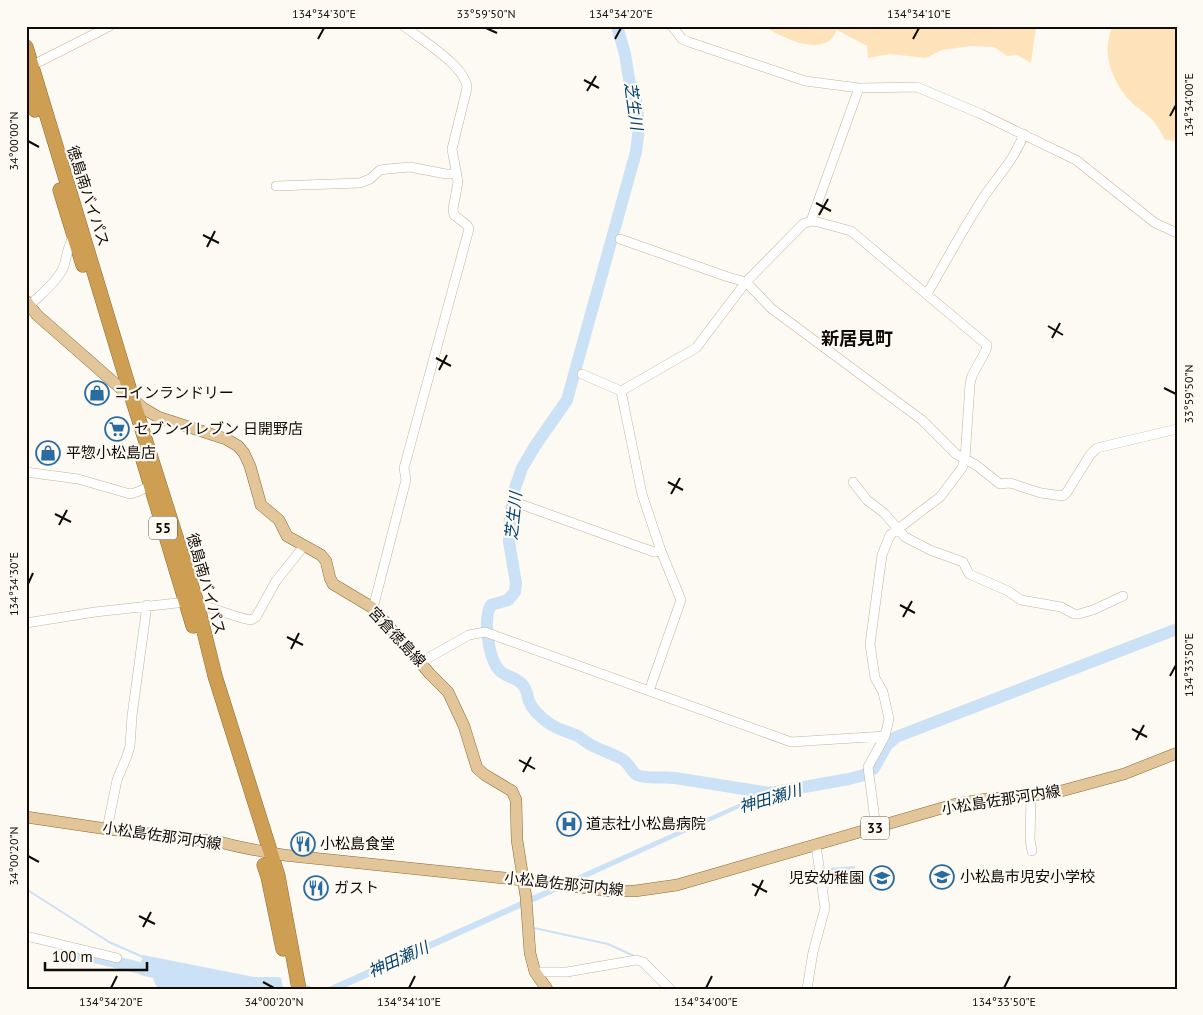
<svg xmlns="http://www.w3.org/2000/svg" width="1203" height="1015" font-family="'PT Sans','Noto Sans JP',sans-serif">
  <rect width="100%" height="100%" fill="#fdf9f3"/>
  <path fill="#fee3ba" d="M 763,26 L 1036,26 L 1031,63 L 1017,55 L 1007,56 L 994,47 L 971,46 L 942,50 L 926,58 L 890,54 L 868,58 L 867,46 L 837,30 C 835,33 833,38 830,40 C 813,54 779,35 763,26 Z
    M 1113,26 L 1177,26 L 1177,141 L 1165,140 C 1162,134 1159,128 1155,123 C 1149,115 1138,109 1131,102 C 1112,82 1100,52 1113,26 Z"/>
  <path fill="#cbe1f5" d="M 754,797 L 756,802 L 735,810 L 342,989 L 324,989 Z
    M 855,866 L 856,878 L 830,881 L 829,868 Z
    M 143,955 L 254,977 L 278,977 L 306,984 L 315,989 L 159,989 L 155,984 L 153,978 L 140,975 L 143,966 L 141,962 Z"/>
  <path fill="#fdf9f3" d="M 281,976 L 306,981 L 307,989 L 283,989 Z"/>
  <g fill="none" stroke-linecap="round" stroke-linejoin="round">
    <path stroke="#cbe1f5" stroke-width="2" d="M 26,889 L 109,942 L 143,957
      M 534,928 L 608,944 L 634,956
      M 648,961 L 655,968"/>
    <path stroke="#cbe1f5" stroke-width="7" d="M 747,802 L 770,793"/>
    <path stroke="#cbe1f5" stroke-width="12" d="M 617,26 L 625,54 L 629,79 L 636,101 L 639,128 L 636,152 L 567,400 L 535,446 L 522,468 L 515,488 L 510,515 L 509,542 L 516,583 L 515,592 L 508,600 L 491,605 C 483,618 488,659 500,671 C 506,677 516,677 522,684 C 527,689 527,695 529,701 C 532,710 543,719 550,724 C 559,730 569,732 578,736 C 582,739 586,742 591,745 C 601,750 612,754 622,759 C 630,764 632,773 637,775 C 649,780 663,776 675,778 L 770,793 L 849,779 L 864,775 L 874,768 L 887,745 L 896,737 L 1177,629
      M 77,953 L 157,972"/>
    <g stroke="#c5b398" stroke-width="10">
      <path id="minor" d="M 672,26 L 682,39 L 689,42 L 805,81 L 859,88 L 917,87 L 981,114 L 1076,160 L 1155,223 L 1177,233
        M 29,67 L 110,26
        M 276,186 L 360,183 L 370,179 L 380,170 L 387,169 L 410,167 L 446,174 L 457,174
        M 811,221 L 859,88
        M 620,239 L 728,277 L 746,282 L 772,309 L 922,420 L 956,454 L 976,465 L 1000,484 L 1010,483 L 1041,493 L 1063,496 L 1067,492 L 1090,455 L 1097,448 L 1177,429
        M 927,294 C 946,261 964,227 985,195 C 999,175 1015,158 1024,134
        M 30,305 C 41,294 58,281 64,266 C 67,255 68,245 74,235
        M 582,374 L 621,391
        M 621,391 L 696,348 L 746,282 L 803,224 L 811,221 L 818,222 L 851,231 L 987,345 L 986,350 L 972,376 L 970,384 L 965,459 L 962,468 L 940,497 L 890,535 L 882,555 L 870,644 L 875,678 L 883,692 L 889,719 L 885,736 L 868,767 L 876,828
        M 621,391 L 642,494 L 661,551 L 681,600 L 649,691
        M 26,472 L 78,479 L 130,494 L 137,492 L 150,486
        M 853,482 L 867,500 L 884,513 L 905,537 L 930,550 L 963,562 L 969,574 L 1008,591 L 1021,600 L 1061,607 L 1074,614 L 1079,614 L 1093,610 L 1123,596
        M 520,504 L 654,552 L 661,551
        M 373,608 L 406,480 L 404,468 L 469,229 L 467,225 L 454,215 L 453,209 L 458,182 L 452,149 L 467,88 C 466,66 421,40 404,26
        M 26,623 L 95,612 L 186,602 C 209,605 229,616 251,620 L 256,617 L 276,581 L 304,546
        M 421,662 L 469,635 L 485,632 L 791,742 L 885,736
        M 1031,797 L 1030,840 L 1032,851
        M 107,829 L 117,780 L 127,756 L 130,746 L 132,716 L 147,605
        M 26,936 L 117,958
        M 535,972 L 567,972 L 636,960 L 643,962 L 670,989
        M 807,989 L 813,952 L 825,908 L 816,845"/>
    </g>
    <g stroke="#8c6b37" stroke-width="12">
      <path id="major" d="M 26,301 L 37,315 L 143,408 L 158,417 L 226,439 L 238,446 L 244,453 L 250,466 L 261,505 L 279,520 L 287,536 L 321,555 L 326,561 L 330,578 L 333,584 L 373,608 L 430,674 L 448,692 L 464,726 L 477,768 L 485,775 L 512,791 L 516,800 L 517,840 L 526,897 L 530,953 L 535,972 L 547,989
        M 26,817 L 107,829 L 220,842 C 240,848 262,851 283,855 L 523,880 L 610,891 L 635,891 L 677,885 L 956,804 L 987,799 L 1054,793 L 1124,774 L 1177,753"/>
    </g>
    <g stroke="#8c6b37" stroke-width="15">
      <path id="highway" d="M 26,47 L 133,401 L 197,603 L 215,676 L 278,876 L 299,989
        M 26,82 L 35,110
        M 60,190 L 83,265
        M 141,453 L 193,626
        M 264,865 L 268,877 L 283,949"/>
    </g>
    <use href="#minor" stroke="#fff" stroke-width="9"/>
    <use href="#major" stroke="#e2c598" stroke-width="11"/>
    <use href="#highway" stroke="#ce9f53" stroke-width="14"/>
  </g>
  <path fill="none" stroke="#120b04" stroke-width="2" d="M 486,28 L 497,33M 318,39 L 324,28M 615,39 L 621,28M 913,39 L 919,28M 584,80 L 599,88M 587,91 L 596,76M 1170,116 L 1176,105M 28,141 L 39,147M 816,203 L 831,211M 819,215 L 828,199M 203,235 L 219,243M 207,247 L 215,231M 1048,326 L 1063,335M 1052,338 L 1060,323M 436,358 L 451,366M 439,370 L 447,355M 1164,388 L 1176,394M 668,482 L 683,490M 671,494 L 680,478M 55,514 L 71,522M 59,525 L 67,510M 28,584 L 33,573M 900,605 L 915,613M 903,617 L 912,601M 287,637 L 303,645M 291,649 L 299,633M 1170,676 L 1176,665M 1132,729 L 1147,737M 1136,740 L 1144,725M 519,760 L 535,769M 523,772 L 531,757M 28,856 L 39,862M 752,884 L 767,892M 755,896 L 763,880M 139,916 L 155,924M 143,927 L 151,912M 263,982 L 274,988M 111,988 L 117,976M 409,988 L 415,976M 706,988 L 712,976M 1004,988 L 1010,976"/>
  <defs>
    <g id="shop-ring" transform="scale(1.25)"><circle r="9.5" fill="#fdf9f3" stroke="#296ca1" stroke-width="1.5"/><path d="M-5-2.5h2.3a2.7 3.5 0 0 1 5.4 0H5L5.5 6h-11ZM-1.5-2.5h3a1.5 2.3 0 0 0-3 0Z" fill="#296ca1"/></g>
    <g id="supermarket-ring" transform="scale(1.25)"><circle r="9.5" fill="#fdf9f3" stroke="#296ca1" stroke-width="1.5"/><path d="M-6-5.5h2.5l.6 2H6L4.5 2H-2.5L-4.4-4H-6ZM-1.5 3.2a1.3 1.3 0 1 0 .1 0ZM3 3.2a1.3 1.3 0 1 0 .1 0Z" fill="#296ca1"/></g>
    <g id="hospital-ring" transform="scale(1.25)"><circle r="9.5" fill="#fdf9f3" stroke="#296ca1" stroke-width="1.5"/><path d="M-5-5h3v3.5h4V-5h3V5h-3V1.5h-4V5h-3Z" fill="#296ca1"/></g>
    <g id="restaurant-ring" transform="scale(1.25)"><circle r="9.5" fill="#fdf9f3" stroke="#296ca1" stroke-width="1.5"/><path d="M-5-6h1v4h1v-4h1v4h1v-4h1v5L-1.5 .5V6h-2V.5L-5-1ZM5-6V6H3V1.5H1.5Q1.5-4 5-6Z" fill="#296ca1"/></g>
    <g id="school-ring" transform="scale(1.25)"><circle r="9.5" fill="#fdf9f3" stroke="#296ca1" stroke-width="1.5"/><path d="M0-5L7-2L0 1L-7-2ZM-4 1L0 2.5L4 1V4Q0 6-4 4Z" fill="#296ca1"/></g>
  </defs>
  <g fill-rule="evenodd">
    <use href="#shop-ring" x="97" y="393"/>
    <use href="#supermarket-ring" x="117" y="429"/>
    <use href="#shop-ring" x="48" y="453"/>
    <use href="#hospital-ring" x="569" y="824"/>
    <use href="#restaurant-ring" x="303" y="844"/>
    <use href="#school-ring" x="942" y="877"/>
    <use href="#school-ring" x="882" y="878"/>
    <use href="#restaurant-ring" x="316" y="888"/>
  </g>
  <g text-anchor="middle" stroke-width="4.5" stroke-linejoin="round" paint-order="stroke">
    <g fill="#fdf9f3" stroke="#58524c" stroke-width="1">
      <rect x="149" y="516.5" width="28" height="23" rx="4"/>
      <rect x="861" y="816.5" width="28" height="23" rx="4"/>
    </g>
    <g font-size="14" font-weight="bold" fill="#120b04">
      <text x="163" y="533">55</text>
      <text x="875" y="833">33</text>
    </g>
    <g font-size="15" fill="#120b04" stroke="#fdf9f3">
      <text transform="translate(88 196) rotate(72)" y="5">徳島南バイパス</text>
      <text transform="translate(206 584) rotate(74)" y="5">徳島南バイパス</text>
      <text transform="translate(397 637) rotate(47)" y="5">宮倉徳島線</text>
      <text transform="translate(1001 800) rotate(-9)" y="5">小松島佐那河内線</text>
      <text transform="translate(162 836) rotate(8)" y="5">小松島佐那河内線</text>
      <text transform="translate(564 884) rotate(6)" y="5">小松島佐那河内線</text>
    </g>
    <g font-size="15" fill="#120b04" stroke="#fdf9f3" text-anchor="start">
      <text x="114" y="398">コインランドリー</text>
      <text x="134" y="434">セブンイレブン 日開野店</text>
      <text x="66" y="458">平惣小松島店</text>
      <text x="586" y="829">道志社小松島病院</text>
      <text x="320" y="849">小松島食堂</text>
      <text x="960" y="882">小松島市児安小学校</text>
      <text x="864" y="883" text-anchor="end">児安幼稚園</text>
      <text x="334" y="893">ガスト</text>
    </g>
    <g font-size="16" font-style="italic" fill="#00416e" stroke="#fdf9f3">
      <text transform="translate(634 106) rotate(82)" y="6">芝生川</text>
      <text transform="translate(513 516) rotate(-84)" y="6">芝生川</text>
      <text transform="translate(770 798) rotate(-16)" y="6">神田瀬川</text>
      <text transform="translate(398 959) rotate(-24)" y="6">神田瀬川</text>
    </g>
    <g font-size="18" font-weight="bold" fill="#120b04" stroke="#fdf9f3">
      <text x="857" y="345">新居見町</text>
    </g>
  </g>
  <rect width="1203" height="1015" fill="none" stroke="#fdf9f3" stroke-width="55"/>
  <path d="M45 962v8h102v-8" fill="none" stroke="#120b04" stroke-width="2.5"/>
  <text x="52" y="962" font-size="15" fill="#120b04" stroke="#fdf9f3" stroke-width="4" paint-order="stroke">100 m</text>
  <rect x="28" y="28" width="1148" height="960" fill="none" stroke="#120b04" stroke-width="2"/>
  <g font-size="12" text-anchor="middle" fill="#120b04">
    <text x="324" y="18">134°34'30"E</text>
    <text x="486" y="18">33°59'50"N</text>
    <text x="621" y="18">134°34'20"E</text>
    <text x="919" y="18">134°34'10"E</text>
    <text transform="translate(1189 105) rotate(-90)" y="4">134°34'00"E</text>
    <text transform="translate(14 141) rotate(-90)" y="4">34°00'00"N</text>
    <text transform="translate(1189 394) rotate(-90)" y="4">33°59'50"N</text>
    <text transform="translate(14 584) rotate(-90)" y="4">134°34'30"E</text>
    <text transform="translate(1189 665) rotate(-90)" y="4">134°33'50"E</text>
    <text transform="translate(14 856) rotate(-90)" y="4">34°00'20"N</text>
    <text x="111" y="1006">134°34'20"E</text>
    <text x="274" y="1006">34°00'20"N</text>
    <text x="409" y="1006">134°34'10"E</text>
    <text x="706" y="1006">134°34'00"E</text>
    <text x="1004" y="1006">134°33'50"E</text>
  </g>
</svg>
